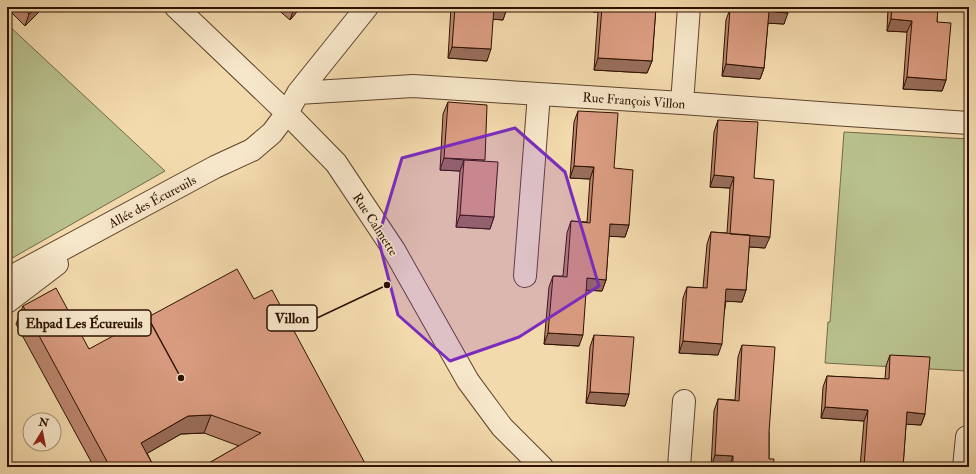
<svg xmlns="http://www.w3.org/2000/svg" width="976" height="474" font-family="'IM FELL Double Pica',serif">
  <rect width="100%" height="100%" fill="#f3daad"/>
  <filter id="stains"><feTurbulence type="fractalNoise" baseFrequency=".005" numOctaves="4"/><feColorMatrix values="0 0 0 0 .2 0 0 0 0 .09 0 0 0 0 .02 0 0 0 .5 -.17"/></filter>
  <radialGradient id="worn" r=".72"><stop offset=".6" stop-color="#630" stop-opacity="0"/><stop offset="1" stop-color="#630" stop-opacity=".3"/></radialGradient>
  <path fill="#b8c08d" stroke="#726846" d="M 7,24 L 165,171 L 7,261 Z
    M 844,132 L 969,139 L 969,331 L 966,371 L 825,363 L 828,322 L 830,322 Z"/>
  <g fill="none" stroke-linecap="round" stroke-linejoin="round">
    <g stroke="#5e432b" stroke-width="24">
      <path id="minor" d="M 176,7 L 287,113 L 336,163 L 394,250 L 468,381 L 502,427 L 542,467
        M 298,93 L 413,86 L 682,103 L 833,114 L 969,123
        M 682,103 L 689,7
        M 525,276 L 539,94
        M 7,279 L 215,167 L 252,150 L 272,133 L 287,113 L 298,93 L 367,7
        M 7,302 L 57,264
        M 679,467 L 684,401
        M 964,467 L 967,437"/>
    </g>
    <path stroke="#2c1100" stroke-width="2.5" stroke-dasharray="1 2" stroke-linecap="butt" d="M 968,411 L 969,402"/>
    <use href="#minor" stroke="#f7e7ca" stroke-width="22"/>
  </g>
  <path fill="#bc8770" stroke="#2c1100" d="M 7,7 L 44,7 L 25,26 L 7,8 Z
    M 275,7 L 301,7 L 290,20 Z
    M 451,7 L 507,7 L 503,20 L 493,19 L 487,61 L 448,58 Z
    M 593,7 L 656,7 L 652,61 L 647,73 L 594,70 L 598,12 L 593,12 Z
    M 745,7 L 788,7 L 784,24 L 768,23 L 764,68 L 760,79 L 722,76 L 726,20 L 730,9 L 745,10 Z
    M 888,7 L 938,7 L 937,22 L 946,80 L 942,91 L 903,89 L 907,32 L 887,31 Z
    M 448,102 L 484,161 L 494,217 L 490,229 L 456,227 L 460,171 L 440,170 L 443,114 Z
    M 578,111 L 614,168 L 629,225 L 625,237 L 609,236 L 606,280 L 602,291 L 586,290 L 579,346 L 544,344 L 549,287 L 553,276 L 563,276 L 567,233 L 571,221 L 587,222 L 590,179 L 570,178 L 574,122 Z
    M 718,120 L 754,178 L 765,248 L 749,247 L 746,290 L 742,302 L 726,301 L 718,355 L 679,353 L 683,298 L 687,287 L 703,288 L 707,244 L 711,232 L 727,233 L 730,188 L 710,187 L 714,132 Z
    M 254,299 L 367,467 L 202,467 L 239,446 L 204,433 L 181,434 L 147,453 L 154,467 L 94,467 L 16,324 L 23,306 L 89,349 Z
    M 594,335 L 629,394 L 625,406 L 586,403 L 590,347 Z
    M 742,345 L 769,432 L 769,459 L 773,467 L 711,467 L 714,411 L 718,399 L 735,400 L 738,357 Z
    M 890,355 L 925,414 L 921,425 L 906,424 L 903,467 L 860,467 L 864,421 L 821,418 L 823,387 L 827,376 L 885,379 L 886,366 Z"/>
  <path fill="#996e5b" stroke="#2c1100" d="M 37,7 L 44,7 L 25,26 L 29,14 Z
    M 295,7 L 301,7 L 290,20 L 294,8 Z
    M 494,7 L 507,8 L 503,20 L 490,19 Z
    M 595,7 L 600,7 L 598,12 L 593,12 Z
    M 769,11 L 788,13 L 784,24 L 764,23 Z
    M 891,19 L 912,21 L 907,32 L 887,31 Z
    M 452,47 L 491,49 L 487,61 L 448,58 Z
    M 598,58 L 652,61 L 647,73 L 594,70 Z
    M 726,64 L 764,68 L 760,79 L 722,76 Z
    M 907,77 L 946,80 L 942,91 L 903,89 Z
    M 444,158 L 464,160 L 460,171 L 440,170 Z
    M 574,166 L 594,167 L 590,179 L 570,178 Z
    M 714,175 L 734,177 L 730,188 L 710,187 Z
    M 460,215 L 494,217 L 490,229 L 456,227 Z
    M 610,224 L 629,225 L 625,237 L 605,236 Z
    M 730,234 L 770,237 L 765,248 L 726,245 Z
    M 587,278 L 606,280 L 602,291 L 583,290 Z
    M 726,289 L 746,290 L 742,302 L 722,301 Z
    M 548,333 L 583,335 L 579,346 L 544,344 Z
    M 683,341 L 722,344 L 718,355 L 679,353 Z
    M 590,392 L 629,394 L 625,406 L 586,403 Z
    M 825,407 L 868,410 L 864,421 L 821,418 Z
    M 907,412 L 925,414 L 921,425 L 903,424 Z
    M 211,415 L 204,433 L 181,434 L 134,461 L 141,443 L 188,416 Z
    M 715,455 L 733,456 L 729,467 L 711,467 Z
    M 260,462 L 258,467 L 251,467 Z"/>
  <path fill="#db9d82" stroke="#2c1100" d="M 22,7 L 37,7 L 29,14 Z
    M 455,7 L 507,7 L 507,8 L 494,7 L 491,49 L 452,47 Z
    M 602,7 L 656,7 L 652,61 L 598,58 Z
    M 749,7 L 788,7 L 788,13 L 769,11 L 764,68 L 726,64 L 730,9 L 749,10 Z
    M 892,7 L 938,7 L 937,22 L 951,23 L 946,80 L 907,77 L 912,21 L 891,19 Z
    M 448,102 L 487,105 L 485,160 L 444,158 Z
    M 578,111 L 618,113 L 614,168 L 633,170 L 629,225 L 610,224 L 606,280 L 587,278 L 583,335 L 548,333 L 553,276 L 567,277 L 571,221 L 590,223 L 594,167 L 574,166 Z
    M 718,120 L 758,122 L 754,178 L 774,180 L 770,237 L 730,234 L 734,177 L 714,175 Z
    M 464,160 L 498,162 L 494,217 L 460,215 Z
    M 711,232 L 750,235 L 746,290 L 726,289 L 722,344 L 683,341 L 687,287 L 707,288 Z
    M 237,269 L 254,299 L 272,290 L 367,467 L 263,467 L 260,462 L 251,467 L 202,467 L 261,433 L 211,415 L 188,416 L 141,443 L 154,467 L 110,467 L 23,306 L 56,288 L 89,349 Z
    M 594,335 L 634,337 L 629,394 L 590,392 Z
    M 742,345 L 775,347 L 769,432 L 769,459 L 774,459 L 773,467 L 733,467 L 733,456 L 715,455 L 718,399 L 739,401 Z
    M 890,355 L 930,357 L 925,414 L 907,412 L 903,467 L 864,467 L 868,410 L 825,407 L 827,376 L 889,379 Z"/>
  <path fill="#7b2cbf" fill-opacity="0.2" stroke="#7b2cbf" stroke-width="3" stroke-linejoin="round" d="M 515,128 L 565,172 L 599,286 L 519,337 L 450,361 L 398,315 L 378,238 L 402,158 Z"/>
  <g text-anchor="middle" stroke-width="3" stroke-linejoin="round" paint-order="stroke">
    <g font-size="13" fill="#2c1100" stroke="#f7e7ca">
      <text transform="translate(634 100) rotate(4)" y="5">Rue François Villon</text>
      <text transform="translate(152 201) rotate(-28)" y="5">Allée des Écureuils</text>
      <text transform="translate(376 224) rotate(57)" y="5">Rue Calmette</text>
    </g>
  </g>
  <path fill="none" stroke="#2c1100" stroke-width="1.5" d="M387 285L317 318M181 378L151 323"/>
  <g fill="#2c1100" stroke="#f7e7ca" stroke-width="1.5">
    <circle cx="387" cy="285" r="4"/>
    <circle cx="181" cy="378" r="4"/>
  </g>
  <g fill="#f7e7ca" stroke="#2c1100" stroke-width="1.5">
    <rect x="267" y="305" width="50" height="26" rx="4"/>
    <rect x="18" y="310" width="133" height="26" rx="4"/>
  </g>
  <g font-size="14" text-anchor="middle" font-weight="bold" fill="#2c1100">
    <text x="292" y="323">Villon</text>
    <text x="84" y="328">Ehpad Les Écureuils</text>
  </g>
  <rect width="976" height="474" fill="none" stroke="#f3daad" stroke-width="24"/>
  <rect x="8" y="8" width="960" height="458" fill="none" stroke="#2c1100" stroke-width="2"/>
  <rect x="12" y="12" width="952" height="450" fill="none" stroke="#2c1100"/>
  <g transform="translate(42 432) rotate(10)"><circle r="19" fill="#f7e7ca" stroke="#a69179"/>
  <path d="M0-3L7 15L0 10L-7 15Z" fill="#8f2418"/>
  <text y="-6" font-size="11" font-weight="bold" text-anchor="middle" fill="#2c1100">N</text>
  </g>
  <rect width="100%" height="100%" filter="url(#stains)"/>
  <rect width="100%" height="100%" fill="url(#worn)"/>
</svg>
